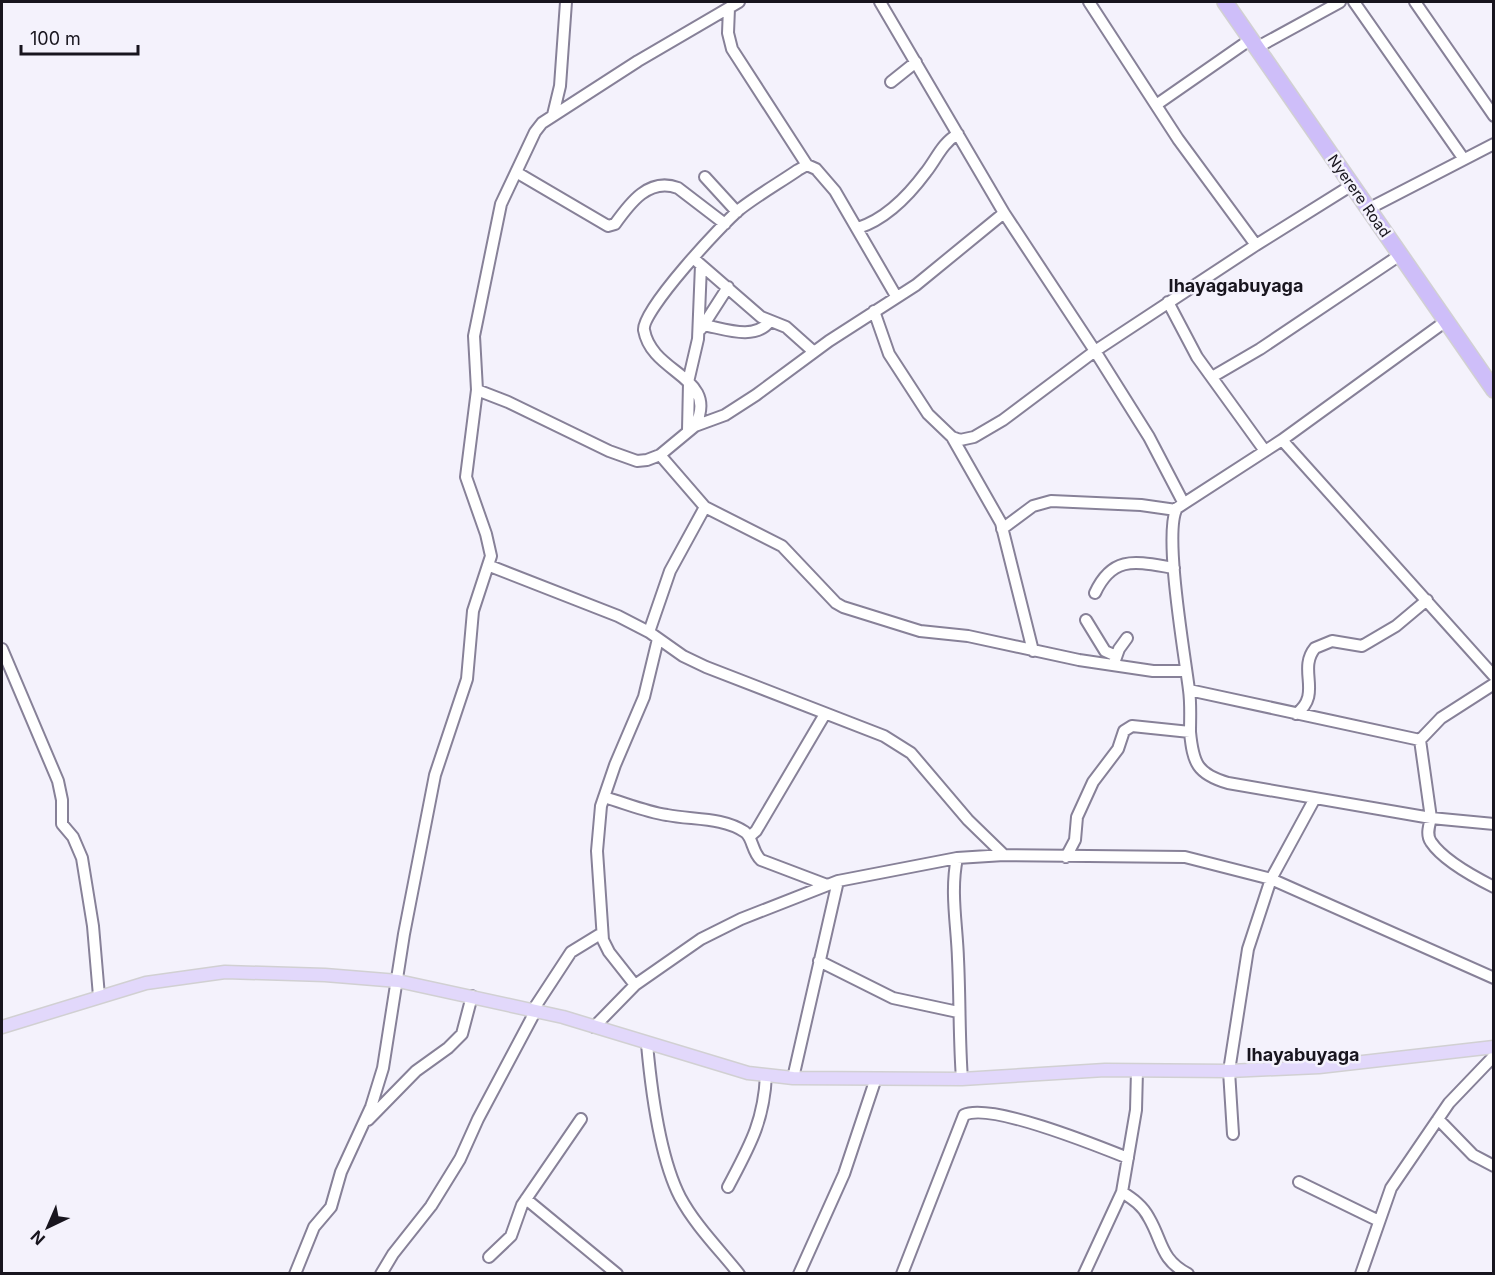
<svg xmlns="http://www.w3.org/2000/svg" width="1495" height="1275" font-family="Inter,sans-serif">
  <rect width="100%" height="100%" fill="#f4f2fc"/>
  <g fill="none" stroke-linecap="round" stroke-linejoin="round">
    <g stroke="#878198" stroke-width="14">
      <path id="minor" d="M 1089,2 L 1178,139 L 1256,245
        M 1354,2 L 1463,158
        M 1415,2 L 1494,116
        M 729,8 L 728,33 L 732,49 L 807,165
        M 1256,48 L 1340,2
        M 891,82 L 916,62
        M 1156,105 L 1251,39
        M 553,115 L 560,86 L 566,2
        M 516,172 L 608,226 L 615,224 C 630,203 649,177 678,188 L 725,224
        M 705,177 L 737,212
        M 1368,209 L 1494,144
        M 858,228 C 886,219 909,195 926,172 C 937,158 942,143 958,134
        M 693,258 L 761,317 L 786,327 L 814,352
        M 1168,302 L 1197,357 L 1265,451
        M 874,311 L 889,354 L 928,414 L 952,437 L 960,440 L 974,437 L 1003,420 L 1095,351 L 1004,213 L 880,2
        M 704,325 C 725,329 755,341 770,321
        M 701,329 L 728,287
        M 1212,377 L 1260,349 L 1400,255
        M 688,382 L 698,339 L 701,265
        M 477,390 L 508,402 L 609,451 L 637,461 L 647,460 L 660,455 L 695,426 L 725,415 L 756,395 L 829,341 L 916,285 L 1004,213
        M 695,426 C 720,376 652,375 644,330 C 641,311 723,223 740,209 C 758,195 779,183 798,170 L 807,165 L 816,169 L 835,191 L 896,296
        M 688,430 L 689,383
        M 952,437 L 1001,523 L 1033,651
        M 1282,440 L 1494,676
        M 660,455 L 705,507 L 782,546 L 836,603 L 843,607 L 920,631 L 968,636 L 1079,660 L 1153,671 L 1185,671
        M 1183,502 L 1149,437 L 1095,351 L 1256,245 L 1352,185
        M 1002,529 L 1033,506 L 1051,501 L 1141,505 L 1176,510
        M 490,566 L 618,616 L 649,632 L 683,656 L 706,667 L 884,736 L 911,753 L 968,820 L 1004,855
        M 1095,593 C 1113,554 1137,562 1174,568
        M 1086,620 L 1105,651 L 1116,656
        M 649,632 L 670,571 L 705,507
        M 2,649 L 58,781 L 62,800 L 62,824 L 73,837 L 82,858 L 93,926 L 99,996
        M 1114,663 L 1119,649 L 1127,638
        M 1494,684 L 1441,718 L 1420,740 L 1431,818 C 1429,826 1426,835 1431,842 C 1443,860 1474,877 1494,887
        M 1189,690 L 1420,740
        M 1296,714 C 1323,694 1297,670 1315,648 L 1332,641 L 1362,646 L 1396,626 L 1427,600
        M 1190,732 C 1190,718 1191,704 1189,690 C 1185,657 1163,532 1177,508 L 1282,440 L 1446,321
        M 604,797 C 625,803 646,812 667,815 C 692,820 723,817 745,832 C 753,838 752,852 761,860 L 827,885
        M 749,837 L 756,831 L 825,714
        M 1066,857 L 1075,840 L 1077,817 L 1093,782 L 1118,749 L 1124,731 L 1132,726 L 1190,732 C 1193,763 1197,774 1228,783 L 1431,818 L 1494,824
        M 957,858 C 950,892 957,925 958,959 C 960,999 959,1039 962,1079
        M 819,961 L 893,998 L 958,1012
        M 635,985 L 609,952 L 603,940 L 597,851 L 601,806 L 615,765 L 644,697 L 658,639
        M 533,1010 L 571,952 L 602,933
        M 594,1027 L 635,985 L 701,939 L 741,919 L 838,881 L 957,858 L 1004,855 L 1185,857 L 1271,879 L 1494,978
        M 647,1044 C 651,1088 660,1158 680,1197 C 695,1225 719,1249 739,1274
        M 793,1078 L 838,881
        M 1438,1119 L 1473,1155 L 1494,1166
        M 368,1120 L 416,1071 L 448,1048 L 462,1034 L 472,996
        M 1233,1134 L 1229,1071 L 1248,949 L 1271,879 L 1314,800
        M 1299,1182 L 1379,1221
        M 728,1187 C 749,1147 764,1122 766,1075
        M 1122,1192 C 1133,1199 1143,1206 1149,1218 C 1163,1242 1160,1259 1188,1274
        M 526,1199 L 617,1274
        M 489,1257 L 511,1236 L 522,1205 L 581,1119
        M 295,1274 L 314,1227 L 331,1207 L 341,1172 L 371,1107 L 383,1068 L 404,934 L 435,775 L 467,679 L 473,611 L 491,556 L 486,534 L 466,477 L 477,390 L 474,336 L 501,204 L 535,132 L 542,123 L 638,61 L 739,2
        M 381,1274 L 393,1254 L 431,1206 L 460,1159 L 478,1119 L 536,1010
        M 799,1274 L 844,1174 L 876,1078
        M 902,1274 L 964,1115 C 990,1102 1098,1146 1128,1158
        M 1084,1274 L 1122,1192 L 1136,1110 L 1137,1070
        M 1361,1274 L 1391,1188 L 1449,1103 L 1494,1056"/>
    </g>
    <g stroke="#d1d0d2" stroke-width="15">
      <path id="major" d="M 2,1027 L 146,983 L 225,972 L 325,975 L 398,981 L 563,1017 L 748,1073 L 793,1078 L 962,1079 L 1105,1070 L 1229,1071 L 1319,1067 L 1494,1047"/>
    </g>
    <g stroke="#d1d0d2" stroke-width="18">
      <path id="highway" d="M 1225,2 L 1494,390"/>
    </g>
    <use href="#minor" stroke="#fff" stroke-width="10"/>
    <use href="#major" stroke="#e2d8fb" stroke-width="12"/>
    <use href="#highway" stroke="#cebef9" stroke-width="15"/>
  </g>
  <g text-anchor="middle" stroke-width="5" stroke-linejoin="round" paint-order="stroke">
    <g font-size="15" fill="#18151e" stroke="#f4f2fc">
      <text transform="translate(1359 196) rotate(55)" y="5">Nyerere Road</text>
    </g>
    <g font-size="18" font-weight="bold" fill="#18151e" stroke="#f4f2fc">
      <text x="1236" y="292">Ihayagabuyaga</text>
      <text x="1303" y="1061">Ihayabuyaga</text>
    </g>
  </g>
  <rect width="1495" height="1275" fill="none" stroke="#18151e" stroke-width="6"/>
  <g transform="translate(48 1227) rotate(224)" stroke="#f4f2fc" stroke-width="4.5" paint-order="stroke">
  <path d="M0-4.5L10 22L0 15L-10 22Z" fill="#18151e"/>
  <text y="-9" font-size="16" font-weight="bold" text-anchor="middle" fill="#18151e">N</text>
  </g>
  <path d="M21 45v9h117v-9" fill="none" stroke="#18151e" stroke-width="3"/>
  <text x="30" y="45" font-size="18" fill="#18151e" stroke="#f4f2fc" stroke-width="4.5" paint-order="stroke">100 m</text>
</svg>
